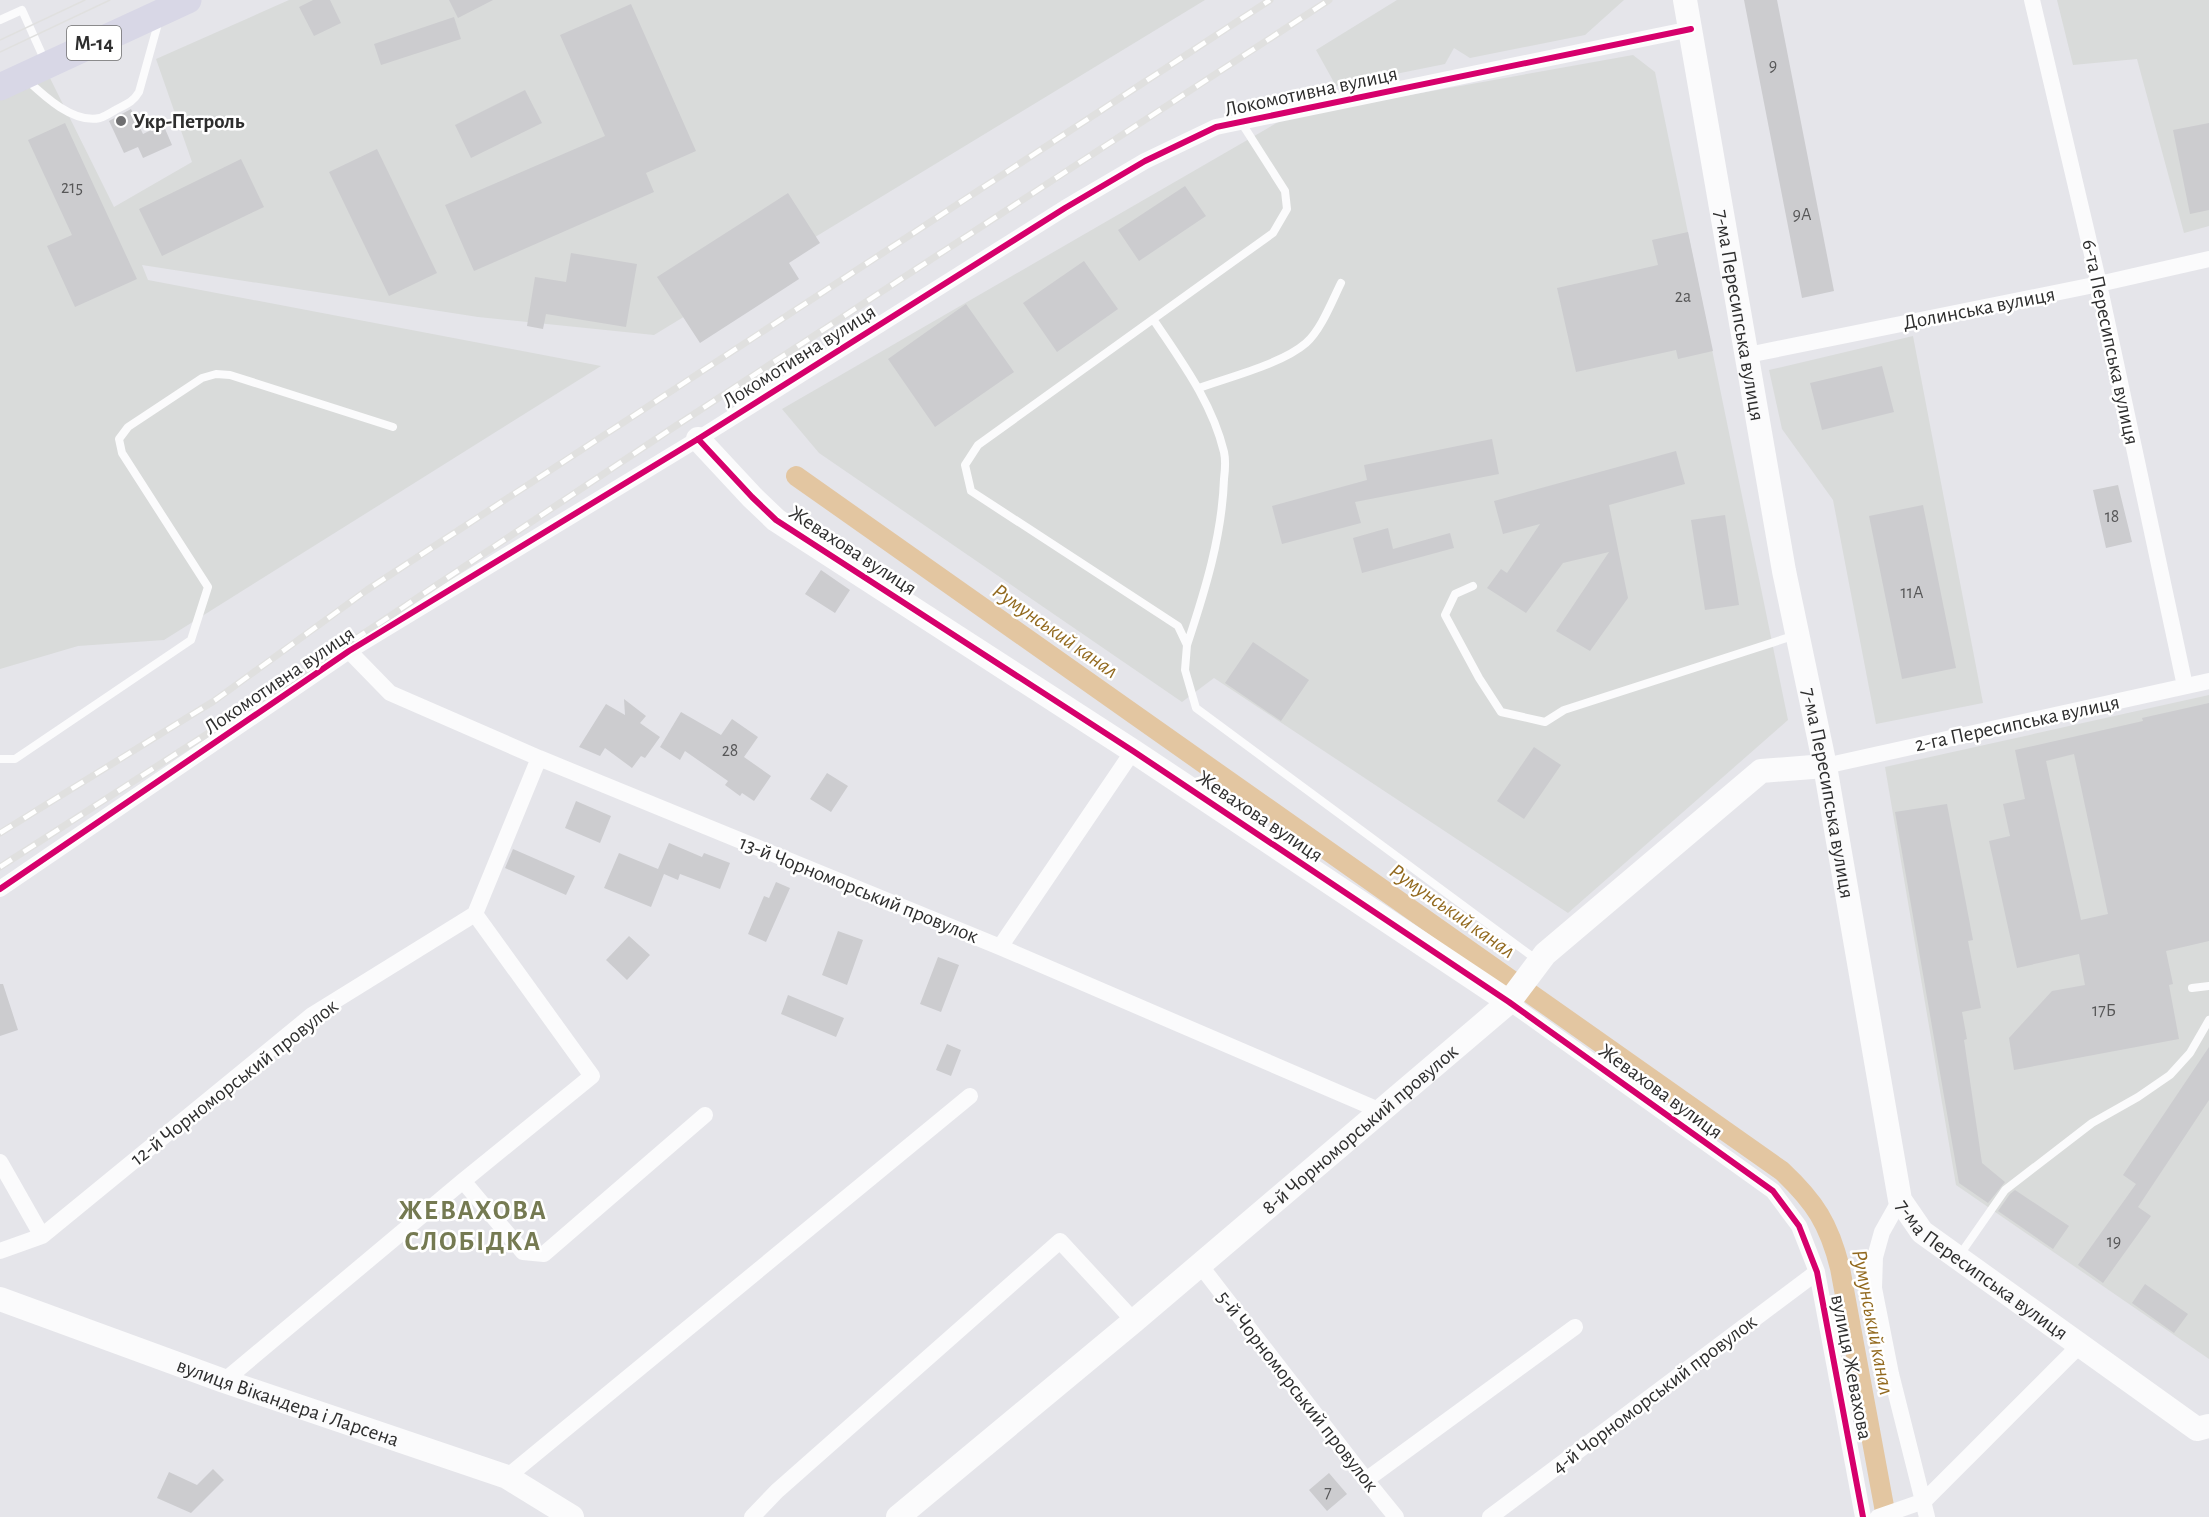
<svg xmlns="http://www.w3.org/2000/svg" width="2209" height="1517" font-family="'Alegreya Sans',sans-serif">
  <rect width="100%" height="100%" fill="#e5e5ea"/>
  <path fill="#d9dbda" d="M 289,0 L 1205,0 L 654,335 L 478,317 L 142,265 L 148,280 L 601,366 L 164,640 L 78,646 L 0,669 L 0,91 L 46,70 L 114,207 L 192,162 L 156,59 Z
    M 1397,0 L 1624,0 L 1585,35 L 1470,58 L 1454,48 L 1445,64 L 1336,86 L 1316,50 Z
    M 2057,0 L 2209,0 L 2209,226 L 2184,233 L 2137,59 L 2073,65 Z
    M 1633,55 L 1655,72 L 1788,720 L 1568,913 L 1214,678 L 1182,702 L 819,453 L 782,409 L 1287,117 Z
    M 1913,336 L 1983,703 L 1876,724 L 1833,500 L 1782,429 L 1769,370 Z
    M 2209,695 L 2209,1359 L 1956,1185 L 1885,767 Z"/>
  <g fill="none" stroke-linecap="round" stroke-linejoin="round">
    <path stroke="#e3c6a1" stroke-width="20" d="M 796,476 L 1782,1171 C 1815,1202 1829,1224 1840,1268 L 1886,1517"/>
  </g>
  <path fill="#cccccf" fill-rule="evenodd" d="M 313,0 L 330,0 L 341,23 L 314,36 L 299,7 Z
    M 449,0 L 493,0 L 458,18 Z
    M 1744,0 L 1777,0 L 1834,291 L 1802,298 Z
    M 631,4 L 696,151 L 646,173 L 654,192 L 474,271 L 445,205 L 605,136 L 560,35 Z
    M 454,17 L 461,39 L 381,65 L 374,44 Z
    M 525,90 L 542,123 L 471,158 L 455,125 Z
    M 131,109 L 143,134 L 163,124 L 172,145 L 143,158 L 138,147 L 124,153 L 109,121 Z
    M 65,123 L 137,279 L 75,307 L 47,246 L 72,235 L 28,140 Z
    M 2209,123 L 2209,210 L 2190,214 L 2173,130 Z
    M 377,149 L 437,273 L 389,296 L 329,172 Z
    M 241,159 L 264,207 L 162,256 L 139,209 Z
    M 1185,186 L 1206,216 L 1139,261 L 1118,230 Z
    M 788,193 L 820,243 L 789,263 L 799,279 L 700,343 L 657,277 Z
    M 1688,232 L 1713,351 L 1678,359 L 1676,350 L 1576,372 L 1557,288 L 1658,265 L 1652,240 Z
    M 571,253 L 637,264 L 626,327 L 546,314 L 543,329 L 527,326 L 535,277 L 566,282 Z
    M 1084,261 L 1118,309 L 1057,352 L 1023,303 Z
    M 966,304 L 1014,372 L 935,427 L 888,359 Z
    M 1882,366 L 1894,412 L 1822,430 L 1810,383 Z
    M 1492,439 L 1499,474 L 1355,502 L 1361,523 L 1282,544 L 1272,506 L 1367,480 L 1364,465 Z
    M 1676,451 L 1685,484 L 1609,505 L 1628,598 L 1590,651 L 1556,631 L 1609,552 L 1563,563 L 1526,613 L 1487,588 L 1501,569 L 1507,573 L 1540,524 L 1503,534 L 1494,501 Z
    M 2118,485 L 2132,542 L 2106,548 L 2093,490 Z
    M 1923,505 L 1956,668 L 1902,679 L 1869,516 Z
    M 1725,515 L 1739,605 L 1705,610 L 1691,520 Z
    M 1388,528 L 1393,549 L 1450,533 L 1454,548 L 1362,573 L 1353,538 Z
    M 821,570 L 850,590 L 835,613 L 805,594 Z
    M 1253,642 L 1309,680 L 1281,721 L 1225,683 Z
    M 624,699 L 646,716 L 640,723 L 660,737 L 645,758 L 641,756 L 632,768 L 605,748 L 600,756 L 579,747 L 606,704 L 625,715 Z
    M 2209,703 L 2209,941 L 2166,951 L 2173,984 L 2169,985 L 2179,1039 L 2014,1070 L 2009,1038 L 2052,991 L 2085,985 L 2079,954 L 2017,968 L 1989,841 L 2010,836 L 2003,804 L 2025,799 L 2015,750 L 2143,721 L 2142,718 ZM 2074,754 L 2108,914 L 2081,920 L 2046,761 Z
    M 681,712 L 721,735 L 732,719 L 758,737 L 744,757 L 771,776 L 754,801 L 742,793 L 740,796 L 725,785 L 728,781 L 685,751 L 680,760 L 660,747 Z
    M 1534,747 L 1561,765 L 1524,819 L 1497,801 Z
    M 827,773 L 848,786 L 831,812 L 810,799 Z
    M 576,801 L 611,816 L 600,843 L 565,828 Z
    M 1947,804 L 1973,940 L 1968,941 L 1981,1008 L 1962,1012 L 1967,1039 L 1964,1040 L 1982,1163 L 2005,1182 L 1988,1203 L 1959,1183 L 1895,812 Z
    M 669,843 L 702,857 L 704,853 L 730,863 L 720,889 L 680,874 L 678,880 L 664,874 L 651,907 L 604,888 L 619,853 L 658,869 Z
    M 513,849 L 575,876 L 566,895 L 505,868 Z
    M 776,882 L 790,888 L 766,942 L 748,934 L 764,896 L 769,898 Z
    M 838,931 L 863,940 L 847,985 L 822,975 Z
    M 629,936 L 650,955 L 627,980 L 606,960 Z
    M 938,957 L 959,965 L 941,1012 L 920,1004 Z
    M 0,984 L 3,984 L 18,1030 L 0,1036 Z
    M 788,995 L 844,1018 L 836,1037 L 781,1014 Z
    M 947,1044 L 961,1050 L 951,1076 L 936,1070 Z
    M 2209,1047 L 2209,1100 L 2138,1207 L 2151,1216 L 2103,1283 L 2078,1265 L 2136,1184 L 2123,1175 Z
    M 2015,1190 L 2069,1226 L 2053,1249 L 1998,1211 L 2010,1194 Z
    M 2145,1284 L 2188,1314 L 2174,1333 L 2132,1303 Z
    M 213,1469 L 224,1480 L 191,1513 L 157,1498 L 169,1472 L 197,1485 Z
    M 1329,1473 L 1347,1494 L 1327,1511 L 1309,1490 Z"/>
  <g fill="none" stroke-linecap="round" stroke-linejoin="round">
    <path stroke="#fbfbfc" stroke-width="8" d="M 0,20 L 22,10 L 45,61
      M 26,79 C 43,95 73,124 100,118 C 106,116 112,112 117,109 C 127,104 133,102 139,92 L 159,20
      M 1241,122 L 1285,191 L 1287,209 L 1273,233 L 978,445 L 965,465 L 971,491 L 1178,626 L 1187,645 L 1185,670 L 1196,708 L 1537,960
      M 1153,319 C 1181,361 1212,402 1224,452 C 1226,461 1225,471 1224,479 C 1222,536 1205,591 1187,645
      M 1199,388 C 1229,377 1282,364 1306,343 C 1321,330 1332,301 1341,283
      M 1473,586 L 1455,594 L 1445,615 L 1479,678 L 1501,712 L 1545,722 L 1564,710 L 1796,635
      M 0,759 L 15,759 L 191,640 L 208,587 L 122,453 L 119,439 L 128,427 L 202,378 L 216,374 L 230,375 L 393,427
      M 2192,988 L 2209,986
      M 1959,1256 L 2005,1190 L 2092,1123 L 2138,1097 L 2170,1075 L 2190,1053 L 2209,1020"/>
    <path stroke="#fbfbfc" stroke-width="16" d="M 2032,0 L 2099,284 L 2185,686
      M 1748,355 L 2099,284 L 2209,259
      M 349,651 L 390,693 L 539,758 L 1000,947 L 1381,1111
      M 1825,766 L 2209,681
      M 0,889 L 349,651 L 698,439 L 1065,208 L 1145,161 L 1216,127 L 1691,29
      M 1000,947 L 1133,751
      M 1509,1002 L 1773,1191 L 1799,1226 L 1817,1272 L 1863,1517
      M 0,1162 L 42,1236 L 0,1251
      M 463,1181 L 523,1252 L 544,1254 L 705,1115
      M 1900,1200 L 1882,1232 L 1875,1257 L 1874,1288 L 1891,1374 L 1927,1517
      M 42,1236 L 312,1015 L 475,914 L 539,758
      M 1200,1265 L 1366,1480 L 1396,1517
      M 224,1381 L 463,1181 L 592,1076 L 475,914
      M 507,1477 L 970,1096
      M 1366,1480 L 1575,1327
      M 752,1517 L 777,1491 L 1060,1241 L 1134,1321
      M 1490,1517 L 1817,1272
      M 1878,1517 L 1924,1501 L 2079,1346"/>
    <g stroke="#fbfbfc" stroke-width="24">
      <path id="s1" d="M 1685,0 L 1784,571 L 1825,766 L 1900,1200 L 1922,1232 L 2197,1429 L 2209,1426"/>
      <path d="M 698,439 L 752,497 L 776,520 L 1133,751 L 1509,1002"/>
      <path id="s2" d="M 0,1299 L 224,1381 L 507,1477 L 572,1517"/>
      <path id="s3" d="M 898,1517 L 1134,1321 L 1509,1002 L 1545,954 L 1761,771 L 1825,766"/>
    </g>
    <path stroke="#d8d7e6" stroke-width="27" d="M 0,87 L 188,0"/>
    <path stroke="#e0e0df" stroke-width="1.5" d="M 0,40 L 85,0
      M 0,52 L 110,0"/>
    <g stroke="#e0e0df" stroke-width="7">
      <path id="rail" d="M 0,833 L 214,701 L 367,590 L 1270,0
        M 0,867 L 372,628 L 671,429 L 1329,0"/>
    </g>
    <use href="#rail" stroke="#fff" stroke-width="4.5" stroke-dasharray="14" stroke-linecap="butt"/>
    <g stroke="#fff" stroke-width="10">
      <path id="cycleway" d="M 698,439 L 752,497 L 776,520 L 1133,751 L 1509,1002 L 1773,1191 L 1799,1226 L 1817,1272 L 1863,1517
        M 0,889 L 349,651 L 698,439 L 1065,208 L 1145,161 L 1216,127 L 1691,29"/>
    </g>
    <use href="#cycleway" stroke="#d6006c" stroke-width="6"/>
  </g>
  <circle fill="#6e6e70" stroke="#fff" stroke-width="2" cx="121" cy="121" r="6"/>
  <g text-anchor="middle" stroke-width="5" stroke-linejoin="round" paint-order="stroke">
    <g font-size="18" fill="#575758">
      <text x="1773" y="71">9</text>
      <text x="72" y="193">215</text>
      <text x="1802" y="220">9А</text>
      <text x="1683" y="302">2а</text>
      <text x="2112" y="522">18</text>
      <text x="1912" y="598">11А</text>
      <text x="730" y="756">28</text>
      <text x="2104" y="1016">17Б</text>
      <text x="2114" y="1247">19</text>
      <text x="1328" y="1498">7</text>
    </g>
    <rect fill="#fff" stroke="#6d6d6d" stroke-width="1.5" x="67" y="26" width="54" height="34" rx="4.5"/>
    <g font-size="20" font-weight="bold" fill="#2e2e2e">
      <text x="94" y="50">М-14</text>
    </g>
    <g font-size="21" fill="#2e2e2e" stroke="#fff">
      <text transform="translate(1311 91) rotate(-12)" y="7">Локомотивна вулиця</text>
      <text transform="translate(1979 308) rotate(-11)" y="7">Долинська вулиця</text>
      <text dy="7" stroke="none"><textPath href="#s1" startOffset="320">7-ма Пересипська вулиця</textPath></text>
      <text transform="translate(2111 342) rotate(78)" y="7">6-та Пересипська вулиця</text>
      <text transform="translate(799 356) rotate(-32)" y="7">Локомотивна вулиця</text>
      <text transform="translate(853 550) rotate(33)" y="7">Жевахова вулиця</text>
      <text transform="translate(279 680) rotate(-34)" y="7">Локомотивна вулиця</text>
      <text transform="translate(2017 723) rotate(-12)" y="7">2-га Пересипська вулиця</text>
      <text dy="7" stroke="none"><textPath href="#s1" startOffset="806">7-ма Пересипська вулиця</textPath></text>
      <text transform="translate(1260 816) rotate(34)" y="7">Жевахова вулиця</text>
      <text transform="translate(859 889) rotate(22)" y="7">13-й Чорноморський провулок</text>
      <text transform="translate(234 1082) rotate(-38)" y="7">12-й Чорноморський провулок</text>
      <text transform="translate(1661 1091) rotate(36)" y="7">Жевахова вулиця</text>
      <text dy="7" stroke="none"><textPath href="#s3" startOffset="603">8-й Чорноморський провулок</textPath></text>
      <text dy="7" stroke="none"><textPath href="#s1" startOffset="1328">7-ма Пересипська вулиця</textPath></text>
      <text transform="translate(1852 1367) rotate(79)" y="7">вулиця Жевахова</text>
      <text transform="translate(1298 1391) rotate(52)" y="7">5-й Чорноморський провулок</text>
      <text transform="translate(1654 1394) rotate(-37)" y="7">4-й Чорноморський провулок</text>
      <text dy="7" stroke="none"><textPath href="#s2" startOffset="306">вулиця Вікандера і Ларсена</textPath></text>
    </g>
    <g font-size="21" font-weight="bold" fill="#2e2e2e" stroke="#fff" text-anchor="start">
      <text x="133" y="128">Укр-Петроль</text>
    </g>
    <g font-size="22" font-style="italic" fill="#92691e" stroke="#fff">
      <text transform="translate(1056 630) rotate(35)" y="8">Румунський канал</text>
      <text transform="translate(1453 910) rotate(35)" y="8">Румунський канал</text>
      <text transform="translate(1874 1322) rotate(79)" y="8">Румунський канал</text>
    </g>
    <g font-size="27" font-weight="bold" letter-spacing="1.5" fill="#757a52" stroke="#fff">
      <text x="473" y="1219">ЖЕВАХОВА<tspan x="473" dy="31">СЛОБІДКА</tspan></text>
    </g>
  </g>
</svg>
